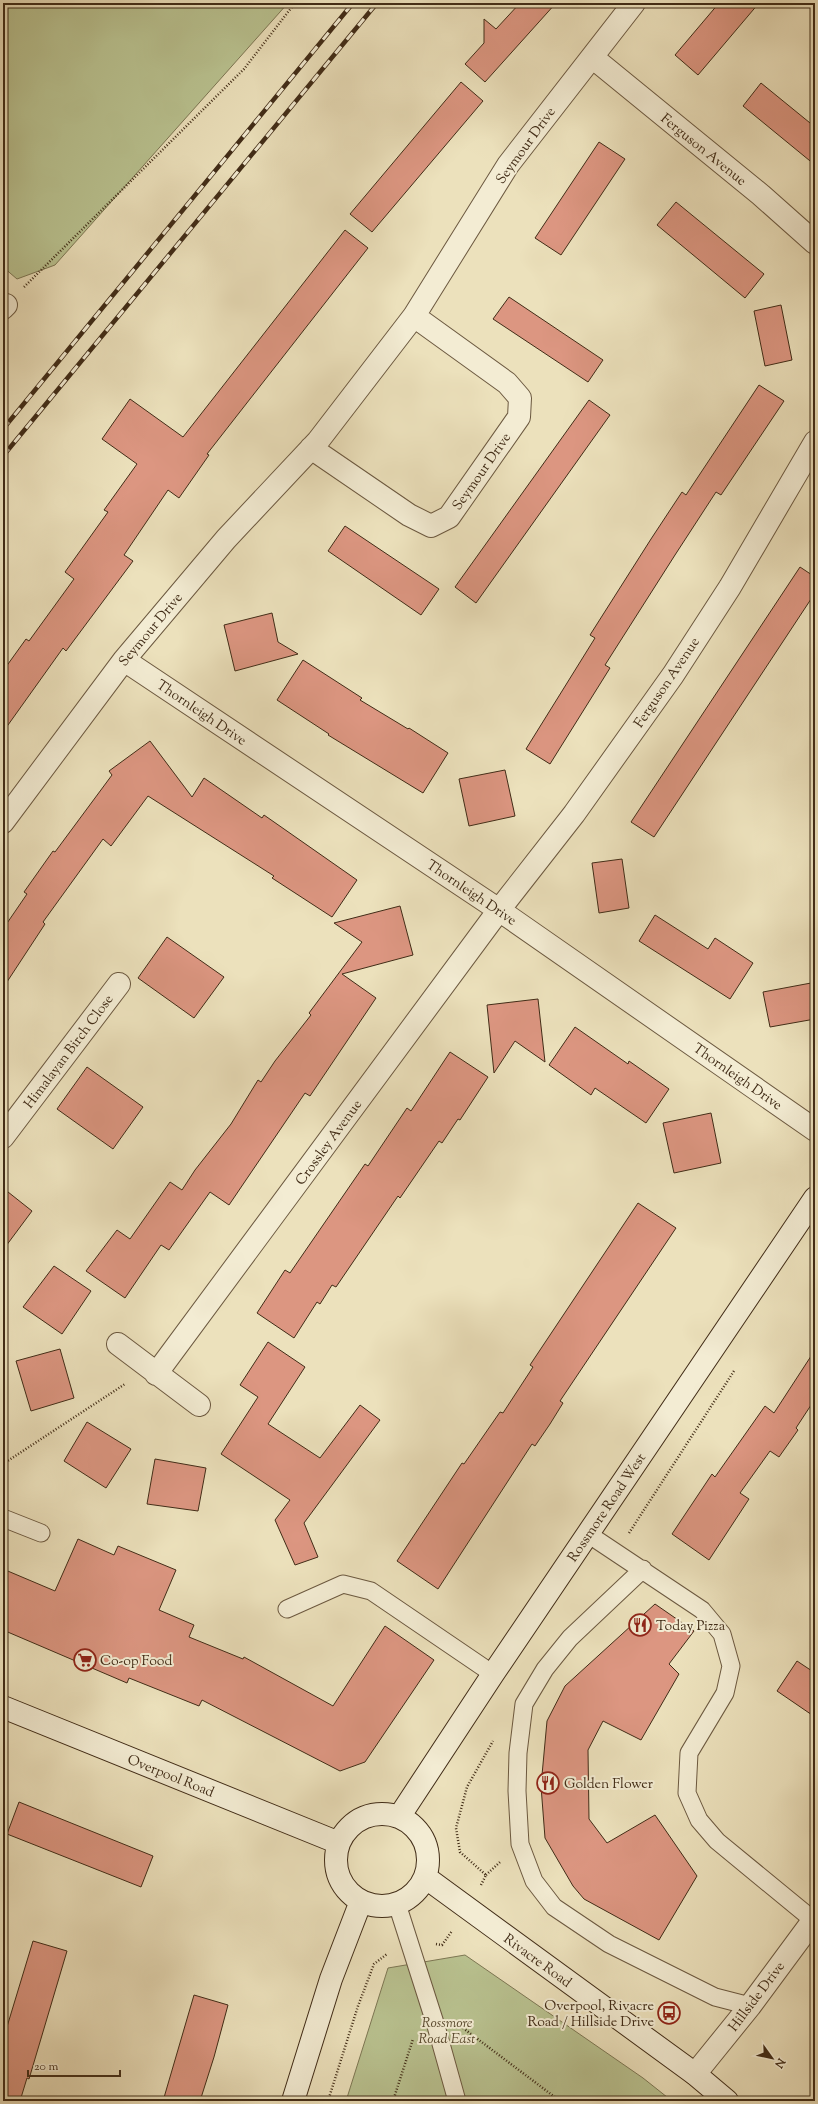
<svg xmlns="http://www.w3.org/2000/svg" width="818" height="2104" font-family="'Sorts Mill Goudy',serif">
  <rect width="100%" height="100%" fill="#ece1bc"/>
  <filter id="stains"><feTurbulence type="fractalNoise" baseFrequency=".005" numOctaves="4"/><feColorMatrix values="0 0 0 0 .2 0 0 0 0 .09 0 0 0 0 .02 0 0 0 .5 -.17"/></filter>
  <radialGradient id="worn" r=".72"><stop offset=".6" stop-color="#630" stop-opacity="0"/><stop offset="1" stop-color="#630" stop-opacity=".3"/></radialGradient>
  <path fill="#b9c290" stroke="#7d7754" d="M 3,3 L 288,3 L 55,265 L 17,279 L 3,267 Z
    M 465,1955 L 643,2078 L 672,2101 L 346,2101 L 388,1968 Z"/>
  <path fill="#dc9681" stroke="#412c17" d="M 520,3 L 556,3 L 485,82 L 465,64 L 484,43 L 484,19 L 496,29 Z
    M 719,3 L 759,3 L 698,75 L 675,55 Z
    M 461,82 L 483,101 L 372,232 L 350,214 Z
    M 761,83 L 815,127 L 815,165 L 743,106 Z
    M 599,142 L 625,159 L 561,255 L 535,238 Z
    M 676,202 L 764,274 L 745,298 L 657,225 Z
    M 345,230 L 368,248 L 207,454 L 209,455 L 179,498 L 168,490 L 124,555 L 133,561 L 66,651 L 63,648 L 3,732 L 3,671 L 26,639 L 29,641 L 74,579 L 65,572 L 108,512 L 104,510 L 137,464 L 102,439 L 130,399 L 183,437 Z
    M 509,297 L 603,360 L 588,382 L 493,319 Z
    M 781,305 L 792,360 L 765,366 L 754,311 Z
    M 759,385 L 784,401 L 721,495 L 716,492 L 675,555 L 605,665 L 610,668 L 550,764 L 526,749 L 595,638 L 590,635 L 651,539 L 682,492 L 686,495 Z
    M 589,400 L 610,415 L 476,603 L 455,587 Z
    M 345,526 L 439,589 L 421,615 L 328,551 Z
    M 800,567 L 815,577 L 815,593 L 654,837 L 631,822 Z
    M 272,613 L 278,642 L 298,654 L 235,671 L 224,625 Z
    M 303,660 L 362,698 L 360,700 L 408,729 L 409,728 L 448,753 L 423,793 L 328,735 L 329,734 L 277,700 Z
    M 150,741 L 192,797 L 204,778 L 262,818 L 264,815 L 357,880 L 332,917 L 272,878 L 274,876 L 148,796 L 111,846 L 103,839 L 43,922 L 45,924 L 3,988 L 3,929 L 27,894 L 24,892 L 53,851 L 55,852 L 112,775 L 109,771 Z
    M 505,770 L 515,816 L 469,826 L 459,779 Z
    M 622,859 L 629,908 L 599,913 L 592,863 Z
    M 400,906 L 413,955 L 342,974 L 376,998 L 310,1096 L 305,1093 L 229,1205 L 210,1192 L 169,1250 L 161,1245 L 125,1298 L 86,1271 L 117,1230 L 130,1239 L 170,1182 L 182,1190 L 195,1170 L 231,1124 L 258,1080 L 261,1082 L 275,1061 L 311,1015 L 309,1013 L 362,942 L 334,923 Z
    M 655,915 L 708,949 L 715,938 L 753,963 L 730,999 L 639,941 Z
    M 167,937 L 224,977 L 194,1018 L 138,978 Z
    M 811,983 L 815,1002 L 815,1019 L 770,1027 L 763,992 Z
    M 538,999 L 545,1062 L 515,1041 L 494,1073 L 487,1005 Z
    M 575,1027 L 628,1064 L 629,1061 L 669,1089 L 646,1123 L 595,1088 L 591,1095 L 549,1065 Z
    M 450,1052 L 488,1077 L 460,1120 L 458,1119 L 442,1143 L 439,1141 L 400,1198 L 398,1196 L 336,1287 L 332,1285 L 320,1304 L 317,1302 L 294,1338 L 257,1313 L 285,1270 L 290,1273 L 365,1164 L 368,1166 L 407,1108 L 411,1111 Z
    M 87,1067 L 143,1107 L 113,1149 L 57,1109 Z
    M 711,1113 L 721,1163 L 674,1173 L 663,1123 Z
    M 3,1188 L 32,1211 L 3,1250 Z
    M 638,1203 L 676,1228 L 560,1401 L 563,1403 L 550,1424 L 535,1446 L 532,1444 L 438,1589 L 397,1561 L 462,1463 L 464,1464 L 500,1412 L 503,1413 L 533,1367 L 530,1365 Z
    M 54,1266 L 91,1291 L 62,1334 L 23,1307 Z
    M 268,1342 L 305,1367 L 268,1424 L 320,1458 L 360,1405 L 380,1420 L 304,1523 L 318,1557 L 295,1565 L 275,1520 L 290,1500 L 221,1454 L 258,1397 L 240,1385 Z
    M 60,1349 L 74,1398 L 31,1411 L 16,1361 Z
    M 815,1350 L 815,1399 L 796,1428 L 798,1430 L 779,1457 L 770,1451 L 740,1493 L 749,1499 L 709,1560 L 672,1534 L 712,1474 L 715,1477 L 765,1406 L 774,1413 Z
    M 87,1422 L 131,1449 L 106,1488 L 64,1461 Z
    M 155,1459 L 206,1468 L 198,1511 L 147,1504 Z
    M 78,1539 L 114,1555 L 118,1546 L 176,1570 L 159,1610 L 194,1625 L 189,1637 L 243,1659 L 244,1657 L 333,1706 L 385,1626 L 434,1660 L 365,1762 L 340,1771 L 202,1700 L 199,1706 L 129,1678 L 127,1683 L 3,1630 L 3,1569 L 55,1591 Z
    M 655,1604 L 694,1631 L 669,1664 L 679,1674 L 641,1740 L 603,1721 L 588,1750 L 589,1819 L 607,1843 L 655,1815 L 697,1876 L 659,1940 L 584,1899 L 573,1886 L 545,1838 L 541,1786 L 547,1721 L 565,1686 Z
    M 797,1661 L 815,1673 L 815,1717 L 777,1691 Z
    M 19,1802 L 153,1856 L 141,1887 L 7,1834 Z
    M 33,1941 L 67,1951 L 29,2079 L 27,2078 L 20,2101 L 3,2101 L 3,2040 Z
    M 194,1995 L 228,2005 L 214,2057 L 200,2101 L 163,2101 Z"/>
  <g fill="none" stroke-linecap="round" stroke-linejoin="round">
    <g stroke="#6c5940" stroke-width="19">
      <path id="lane" d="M 3,1518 L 41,1533
        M 588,1534 L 702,1610 L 722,1634 L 731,1666 L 725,1693 L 689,1753 L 687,1793 L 699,1820 L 717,1841 L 813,1920
        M 643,1569 L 570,1638 L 545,1669 L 524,1704 L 518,1753 L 517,1791 L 520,1844 L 534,1881 L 554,1907 L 609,1944 L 715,1997 L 750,2006
        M 287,1609 L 343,1584 L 371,1591 L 493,1674
        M 397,1904 L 436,2026 L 457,2101"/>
    </g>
    <g stroke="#6c5940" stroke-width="24">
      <path id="street" d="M 592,57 L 761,195 L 815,243
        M 3,308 L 6,305
        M 311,448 L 409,515 L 431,526 L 449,517 L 519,417 L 520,398 L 507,383 L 414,316
        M 124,660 L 499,910 L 815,1130
        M 3,822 L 124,660 L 226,539 L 318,441 L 414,316 L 508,165 L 634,3
        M 3,1137 L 119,984
        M 118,1344 L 199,1405
        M 156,1374 L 499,910 L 574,814 L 673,675 L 730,587 L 815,442
        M 695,2074 L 750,2006 L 815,1918"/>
    </g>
    <g stroke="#412c17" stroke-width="24">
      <path id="secondary" d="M 3,1707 L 339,1843
        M336 1860a46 46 0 1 1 92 0a46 46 0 1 1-92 0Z
        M 399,1817 L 493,1674 L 815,1198
        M 425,1877 L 695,2074 L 727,2101
        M 293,2101 L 331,1979 L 361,1901"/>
    </g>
    <path stroke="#412c17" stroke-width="2.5" stroke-dasharray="1 2" stroke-linecap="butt" d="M 24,287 L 244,69 L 295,3
      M 3,1464 L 125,1384
      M 629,1533 L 734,1371
      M 486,1875 L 500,1862
      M 481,1885 L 486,1875 L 460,1852 L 456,1828 L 467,1787 L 493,1741
      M 436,1944 L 442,1945 L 452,1931
      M 463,2028 L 560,2101
      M 328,2101 L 358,2006 L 374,1964 L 387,1954
      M 393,2101 L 413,2039"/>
    <use href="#lane" stroke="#f3ecd3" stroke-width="17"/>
    <use href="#street" stroke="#f3ecd3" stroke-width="22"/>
    <use href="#secondary" stroke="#f3ecd3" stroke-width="22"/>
    <g stroke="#412c17" stroke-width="4.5">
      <path id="rail" d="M 3,429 L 353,3
        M 3,456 L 377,3"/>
    </g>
    <use href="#rail" stroke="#f3ecd3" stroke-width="3" stroke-dasharray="9" stroke-linecap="butt"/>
  </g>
  <defs>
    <g id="restaurant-ring" transform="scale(1.15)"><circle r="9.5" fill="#f3ecd3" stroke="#8f2418" stroke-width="1.5"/><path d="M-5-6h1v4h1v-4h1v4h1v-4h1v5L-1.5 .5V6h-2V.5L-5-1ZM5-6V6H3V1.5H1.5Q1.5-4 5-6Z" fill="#8f2418"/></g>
    <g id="supermarket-ring" transform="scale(1.15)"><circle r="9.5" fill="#f3ecd3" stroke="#8f2418" stroke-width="1.5"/><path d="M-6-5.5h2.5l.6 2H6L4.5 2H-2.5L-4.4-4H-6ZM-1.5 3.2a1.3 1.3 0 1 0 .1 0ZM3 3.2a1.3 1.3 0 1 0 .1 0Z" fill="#8f2418"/></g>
    <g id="bus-ring" transform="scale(1.15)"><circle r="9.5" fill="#f3ecd3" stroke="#8f2418" stroke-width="1.5"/><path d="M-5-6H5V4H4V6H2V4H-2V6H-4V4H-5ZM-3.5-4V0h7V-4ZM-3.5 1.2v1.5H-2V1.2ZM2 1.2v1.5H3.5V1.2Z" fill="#8f2418"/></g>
  </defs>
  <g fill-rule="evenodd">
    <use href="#restaurant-ring" x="640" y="1625"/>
    <use href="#supermarket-ring" x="85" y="1660"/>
    <use href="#restaurant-ring" x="548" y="1783"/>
    <use href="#bus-ring" x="669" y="2013"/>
  </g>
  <g text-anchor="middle" stroke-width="4" stroke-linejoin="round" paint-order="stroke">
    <g font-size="14" fill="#412c17" stroke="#f3ecd3">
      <text transform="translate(525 145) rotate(-54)" y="5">Seymour Drive</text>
      <text transform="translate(704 149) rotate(39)" y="5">Ferguson Avenue</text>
      <text transform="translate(481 471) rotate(-55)" y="5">Seymour Drive</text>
      <text transform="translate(150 629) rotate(-50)" y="5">Seymour Drive</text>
      <text transform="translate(666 682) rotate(-56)" y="5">Ferguson Avenue</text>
      <text transform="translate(202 712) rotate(34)" y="5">Thornleigh Drive</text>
      <text transform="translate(472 892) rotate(34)" y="5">Thornleigh Drive</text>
      <text transform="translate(68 1051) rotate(-53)" y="5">Himalayan Birch Close</text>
      <text transform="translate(738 1076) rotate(35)" y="5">Thornleigh Drive</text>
      <text transform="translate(328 1142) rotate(-54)" y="5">Crossley Avenue</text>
      <text transform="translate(606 1507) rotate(-56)" y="5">Rossmore Road West</text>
      <text transform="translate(171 1775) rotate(22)" y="5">Overpool Road</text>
      <text transform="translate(538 1960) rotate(36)" y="5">Rivacre Road</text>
      <text transform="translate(756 1996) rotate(-53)" y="5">Hillside Drive</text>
    </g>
    <g font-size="14" fill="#412c17" stroke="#f3ecd3" text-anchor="start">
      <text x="656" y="1630">Today Pizza</text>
      <text x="100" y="1665">Co-op Food</text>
      <text x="564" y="1788">Golden Flower</text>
      <text x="654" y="2010" text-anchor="end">Overpool, Rivacre<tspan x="654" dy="16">Road / Hillside Drive</tspan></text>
    </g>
    <g font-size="14" font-style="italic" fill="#594a2f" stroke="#f3ecd3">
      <text x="447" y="2027">Rossmore<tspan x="447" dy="16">Road East</tspan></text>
    </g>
  </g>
  <rect width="818" height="2104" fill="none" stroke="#ece1bc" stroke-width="16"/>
  <rect x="4" y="4" width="810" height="2096" fill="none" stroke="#412c17" stroke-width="2"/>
  <rect x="8" y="8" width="802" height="2088" fill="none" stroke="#412c17"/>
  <g transform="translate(772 2058) rotate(123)" stroke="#f3ecd3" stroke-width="3" paint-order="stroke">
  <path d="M0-3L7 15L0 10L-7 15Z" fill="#412c17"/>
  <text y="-6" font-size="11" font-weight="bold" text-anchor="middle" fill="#412c17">N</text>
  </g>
  <path d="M28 2070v6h92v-6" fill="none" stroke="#412c17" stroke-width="2"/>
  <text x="34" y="2070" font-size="12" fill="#412c17" stroke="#f3ecd3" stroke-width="3" paint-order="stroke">20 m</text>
  <rect width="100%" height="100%" filter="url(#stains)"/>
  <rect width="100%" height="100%" fill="url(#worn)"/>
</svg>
